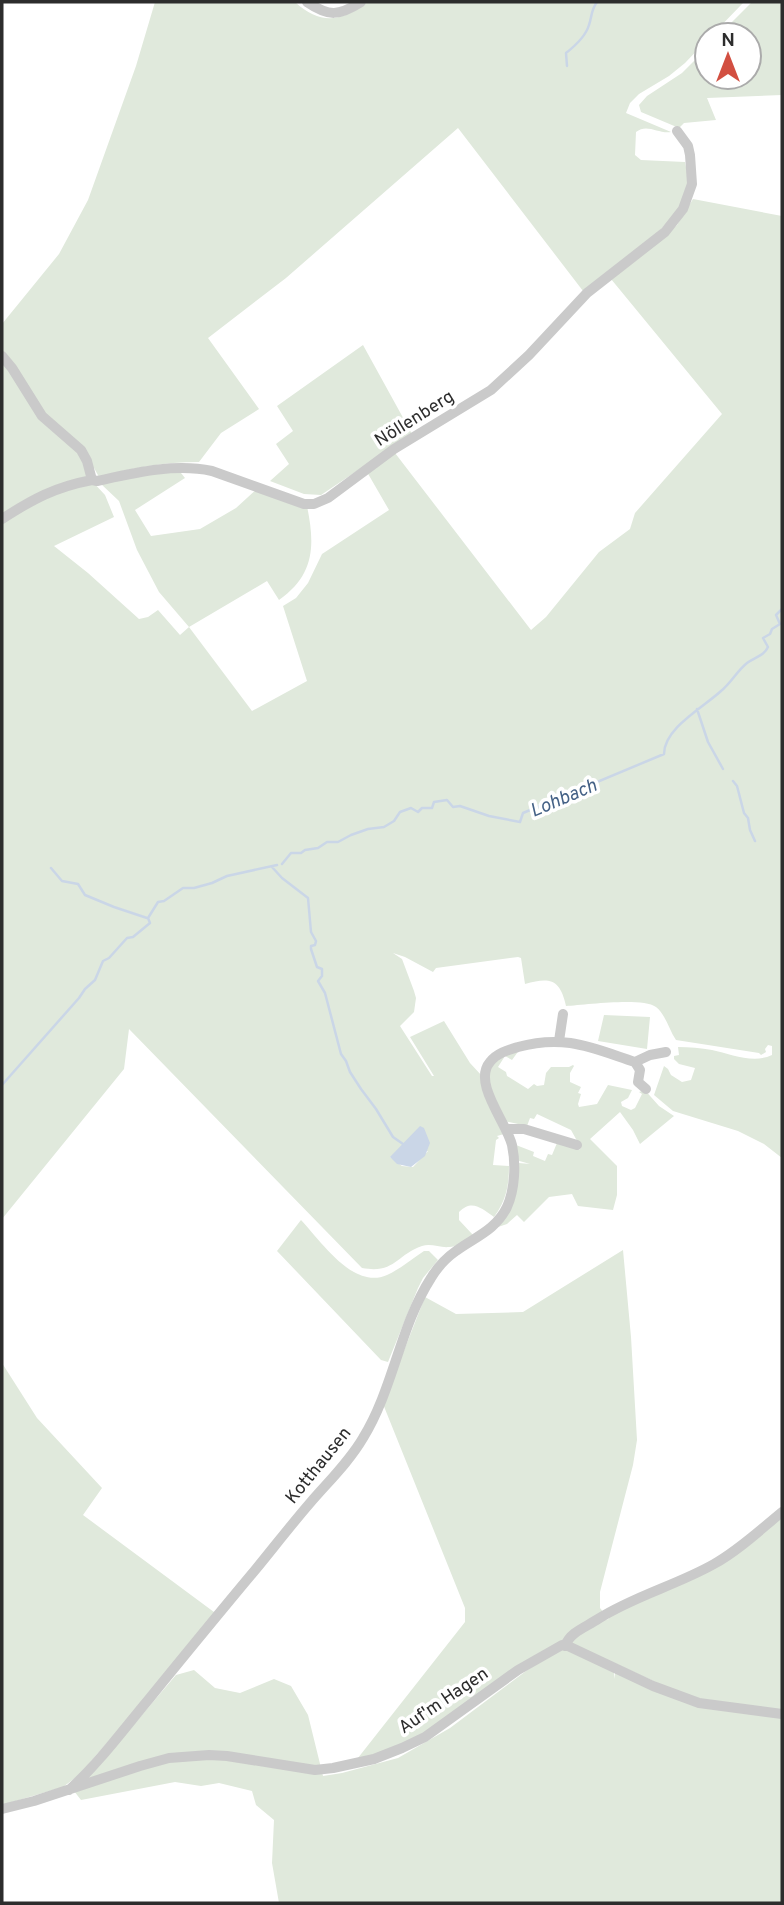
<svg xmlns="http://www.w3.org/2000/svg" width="784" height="1905" font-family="Overpass,sans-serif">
  <rect width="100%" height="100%" fill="#fff"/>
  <path fill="#e0e9dc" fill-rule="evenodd" d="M 155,2 L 295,2 C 321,26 342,21 368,2 L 744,2 L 712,35 L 707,35 L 707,40 L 685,63 L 669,76 L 639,94 L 630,103 L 626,113 L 671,132 C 658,134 647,123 636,132 L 635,155 L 641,160 L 685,162 C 687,173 690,183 686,194 C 677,226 611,270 583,291 L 458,128 L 286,278 L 208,338 L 259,409 L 221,433 L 199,462 C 164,462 132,468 99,477 L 94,468 L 92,481 L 105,495 L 114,517 L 54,546 L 88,573 L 139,619 L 148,617 L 158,610 L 180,635 L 189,627 L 159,592 L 137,550 L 119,501 L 101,484 L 177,468 L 185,478 L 135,510 L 151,536 L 200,529 L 236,508 L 258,488 L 307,506 C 315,545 315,575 279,600 L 267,581 L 189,627 L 252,711 L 307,681 L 283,606 L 296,598 L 308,583 L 322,554 L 389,510 L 367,472 L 395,453 L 531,630 L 546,617 L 599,552 L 630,529 L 635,513 L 722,414 L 611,279 L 677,225 L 693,199 L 782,216 L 782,1158 L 764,1144 L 738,1131 L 673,1111 L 654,1095 L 664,1066 L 668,1069 L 671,1075 L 682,1082 L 691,1080 L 695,1068 L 679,1064 L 674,1059 L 674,1056 L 679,1055 L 678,1047 C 689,1047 701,1048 712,1050 C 731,1054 753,1064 772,1055 L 772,1046 L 768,1045 L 765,1049 L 766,1052 L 761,1055 L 759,1053 L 676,1040 C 669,1030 666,1015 656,1007 C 642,997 585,1005 566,1006 C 560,979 550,977 525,984 L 521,958 L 518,957 L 436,968 L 433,972 L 405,957 L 393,953 L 402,959 L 414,991 L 416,998 L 414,1012 L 400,1026 L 432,1076 L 434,1076 L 410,1037 L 444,1021 L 470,1063 L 482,1076 L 504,1134 L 497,1136 L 499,1138 L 496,1140 L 493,1165 L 509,1166 C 509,1186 506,1201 494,1217 C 481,1208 472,1199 459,1212 L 459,1220 L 473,1235 C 466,1239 457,1247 449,1247 C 440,1248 431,1243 422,1246 C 396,1255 395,1274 362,1268 L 129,1029 L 124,1069 L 2,1219 L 2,324 L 59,254 L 88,200 L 136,66 ZM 428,1151 L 413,1167 L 402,1166 L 390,1157 Z
    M 752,2 L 782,2 L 782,95 L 707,98 L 716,120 L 684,123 L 679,128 L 641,112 L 639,105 L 647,96 L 682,73 L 707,48 L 707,77 L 749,77 L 749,35 L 719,35 Z
    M 363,345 L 412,434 L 321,495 L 304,494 L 270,481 L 289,464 L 276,444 L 293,431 L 277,406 Z
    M 604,1015 L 650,1017 L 647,1049 L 598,1041 Z
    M 520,1049 L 512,1060 L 505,1056 L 498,1067 L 506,1072 L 507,1076 L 528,1089 L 534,1084 L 537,1086 L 544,1085 L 546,1073 L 551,1067 L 569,1067 L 573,1065 L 574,1066 L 570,1073 L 570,1082 L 581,1087 L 578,1093 L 581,1094 L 578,1104 L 579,1107 L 597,1104 L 608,1085 L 632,1090 L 628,1098 L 621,1102 L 622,1106 L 631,1110 L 635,1108 L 642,1094 L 639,1092 L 642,1091 L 643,1088 L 659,1106 L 674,1116 L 640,1144 L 633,1130 L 620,1112 L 590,1139 L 617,1166 L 617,1195 L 613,1210 L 578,1206 L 572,1194 L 549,1197 L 524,1222 L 517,1215 L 507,1224 L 495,1228 C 509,1208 516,1190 516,1165 L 519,1163 L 530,1164 L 516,1160 L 516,1145 L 534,1152 L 533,1156 L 545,1161 L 548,1154 L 552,1155 L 557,1143 L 566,1143 L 579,1150 L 581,1148 L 571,1130 L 537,1114 L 534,1119 L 530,1118 L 527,1126 L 504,1121 C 486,1091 476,1059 520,1049 Z
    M 301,1220 C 321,1241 353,1290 387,1275 C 400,1269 412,1259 424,1251 L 429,1251 L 438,1260 L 423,1278 L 418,1288 L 388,1362 L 381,1360 L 277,1251 Z
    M 623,1250 L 631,1337 L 637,1440 L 633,1465 L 600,1592 L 600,1608 L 604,1613 L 424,1736 L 354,1763 L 465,1622 L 465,1608 L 383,1404 L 425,1297 L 456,1314 L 523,1312 Z
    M 2,1363 L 37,1418 L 102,1488 L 83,1515 L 218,1615 L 79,1775 L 63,1787 L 2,1805 Z
    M 782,1515 L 782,1711 L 717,1703 L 684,1695 L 612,1662 L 615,1679 L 615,1671 L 697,1707 L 782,1718 L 782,1903 L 279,1903 L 272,1863 L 274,1820 L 256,1805 L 252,1791 L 219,1783 L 201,1786 L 175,1782 L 81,1800 L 74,1791 L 101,1763 L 176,1675 L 194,1670 L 215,1688 L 240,1693 L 274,1679 L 291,1686 L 308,1715 L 323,1776 L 342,1773 L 398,1758 L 450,1728 L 526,1671 L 600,1621 L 609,1619 L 607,1616 L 679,1584 Z"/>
  <path fill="#cad6e7" d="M 420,1126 L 424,1128 L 430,1143 L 425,1156 L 411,1167 L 397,1164 L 390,1157 Z"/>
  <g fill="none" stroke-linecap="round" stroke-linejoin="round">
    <path stroke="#cad6e7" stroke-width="2.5" d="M 567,66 L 566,53 C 575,46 586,35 589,25 C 592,16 591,10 597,2
      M 697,709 L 708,742 L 723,769
      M 733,781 L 737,786 L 744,813 L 748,818 L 750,830 L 755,841
      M 282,864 L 291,853 L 301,853 L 305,850 L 318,848 L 327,842 L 338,842 L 351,835 L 368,829 L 384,827 L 394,821 L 400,812 L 411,808 L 418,812 L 422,808 L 432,808 L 434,802 L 447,800 L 453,807 L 460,806 L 489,816 L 520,822 L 523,813 L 664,754 C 664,728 704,707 721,691 C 731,683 737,671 747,663 C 755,657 764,656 768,647 L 763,638 L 770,634 L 772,629 L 780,624 L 776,615 L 782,609
      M 272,867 L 282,878 L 308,898 L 311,932 L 316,941 L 315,945 L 311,946 L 311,949 L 317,967 L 322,969 L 322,976 L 318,981 L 325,993 L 341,1054 L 346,1061 L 350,1072 L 361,1089 L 376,1109 L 393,1137 L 403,1144
      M 51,868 L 62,881 L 78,884 L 85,895 L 114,907 L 147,918
      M 2,1085 L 79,998 L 85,989 L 95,980 L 103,961 L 109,958 L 127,938 L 133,937 L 150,923 L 148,918 L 158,902 L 164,901 L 183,888 L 194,888 L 212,883 L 227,876 L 277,865"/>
    <path stroke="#cacaca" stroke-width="10" d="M 307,2 C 329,17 339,16 361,2
      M 2,356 L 12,368 L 42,416 L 81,450 L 87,461 L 92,480
      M 2,519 C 33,499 55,487 92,480 L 97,481 C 134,473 174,463 212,471 L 304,504 L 314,504 L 328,498 L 394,449 L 491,390 L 529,355 L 587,293 L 665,232 L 683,209 L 692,184 L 690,155 L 688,146 L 677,131
      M 559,1041 L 563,1014
      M 635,1062 L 650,1055 L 666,1052
      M 506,1129 L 524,1129 L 577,1145
      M 565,1646 C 570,1632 586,1627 598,1619 C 634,1596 677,1585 714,1564 C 739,1550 760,1530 782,1512
      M 69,1790 C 99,1763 123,1730 149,1699 C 184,1656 220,1612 256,1569 C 274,1547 291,1525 310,1503 C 328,1482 349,1462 363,1438 C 393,1390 400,1326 431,1278 C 437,1268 446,1258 456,1251 C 475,1237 496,1230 507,1207 C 515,1189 516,1164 512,1145 C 507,1123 472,1083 490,1062 C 497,1053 508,1050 518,1047 C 565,1034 592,1048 635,1062 L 640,1070 L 638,1082 L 646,1089
      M 2,1809 L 34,1801 L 140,1766 L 169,1758 L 209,1755 L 227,1756 L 315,1770 L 333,1768 L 374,1759 L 402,1748 L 425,1737 L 518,1670 L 562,1645 L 568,1646 L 653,1686 L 699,1703 L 782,1714"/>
  </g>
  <g text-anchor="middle" stroke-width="7" stroke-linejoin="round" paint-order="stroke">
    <g font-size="18" fill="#2d2d2d" stroke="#fff">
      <text transform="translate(414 418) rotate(-32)" y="6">Nöllenberg</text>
      <text transform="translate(318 1465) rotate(-51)" y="6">Kotthausen</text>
      <text transform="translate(443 1700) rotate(-34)" y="6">Auf'm Hagen</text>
    </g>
    <g font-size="19" font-style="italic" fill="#446186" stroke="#fff">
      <text transform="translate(563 797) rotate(-23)" y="7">Lohbach</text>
    </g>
  </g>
  <rect width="784" height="1905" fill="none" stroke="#2d2d2d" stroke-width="7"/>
  <g transform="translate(728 56)"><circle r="33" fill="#ffffff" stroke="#ababab" stroke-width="2"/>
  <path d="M0-5L12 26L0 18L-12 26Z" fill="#d24f41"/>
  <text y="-10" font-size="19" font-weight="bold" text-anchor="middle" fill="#2d2d2d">N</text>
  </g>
</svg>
